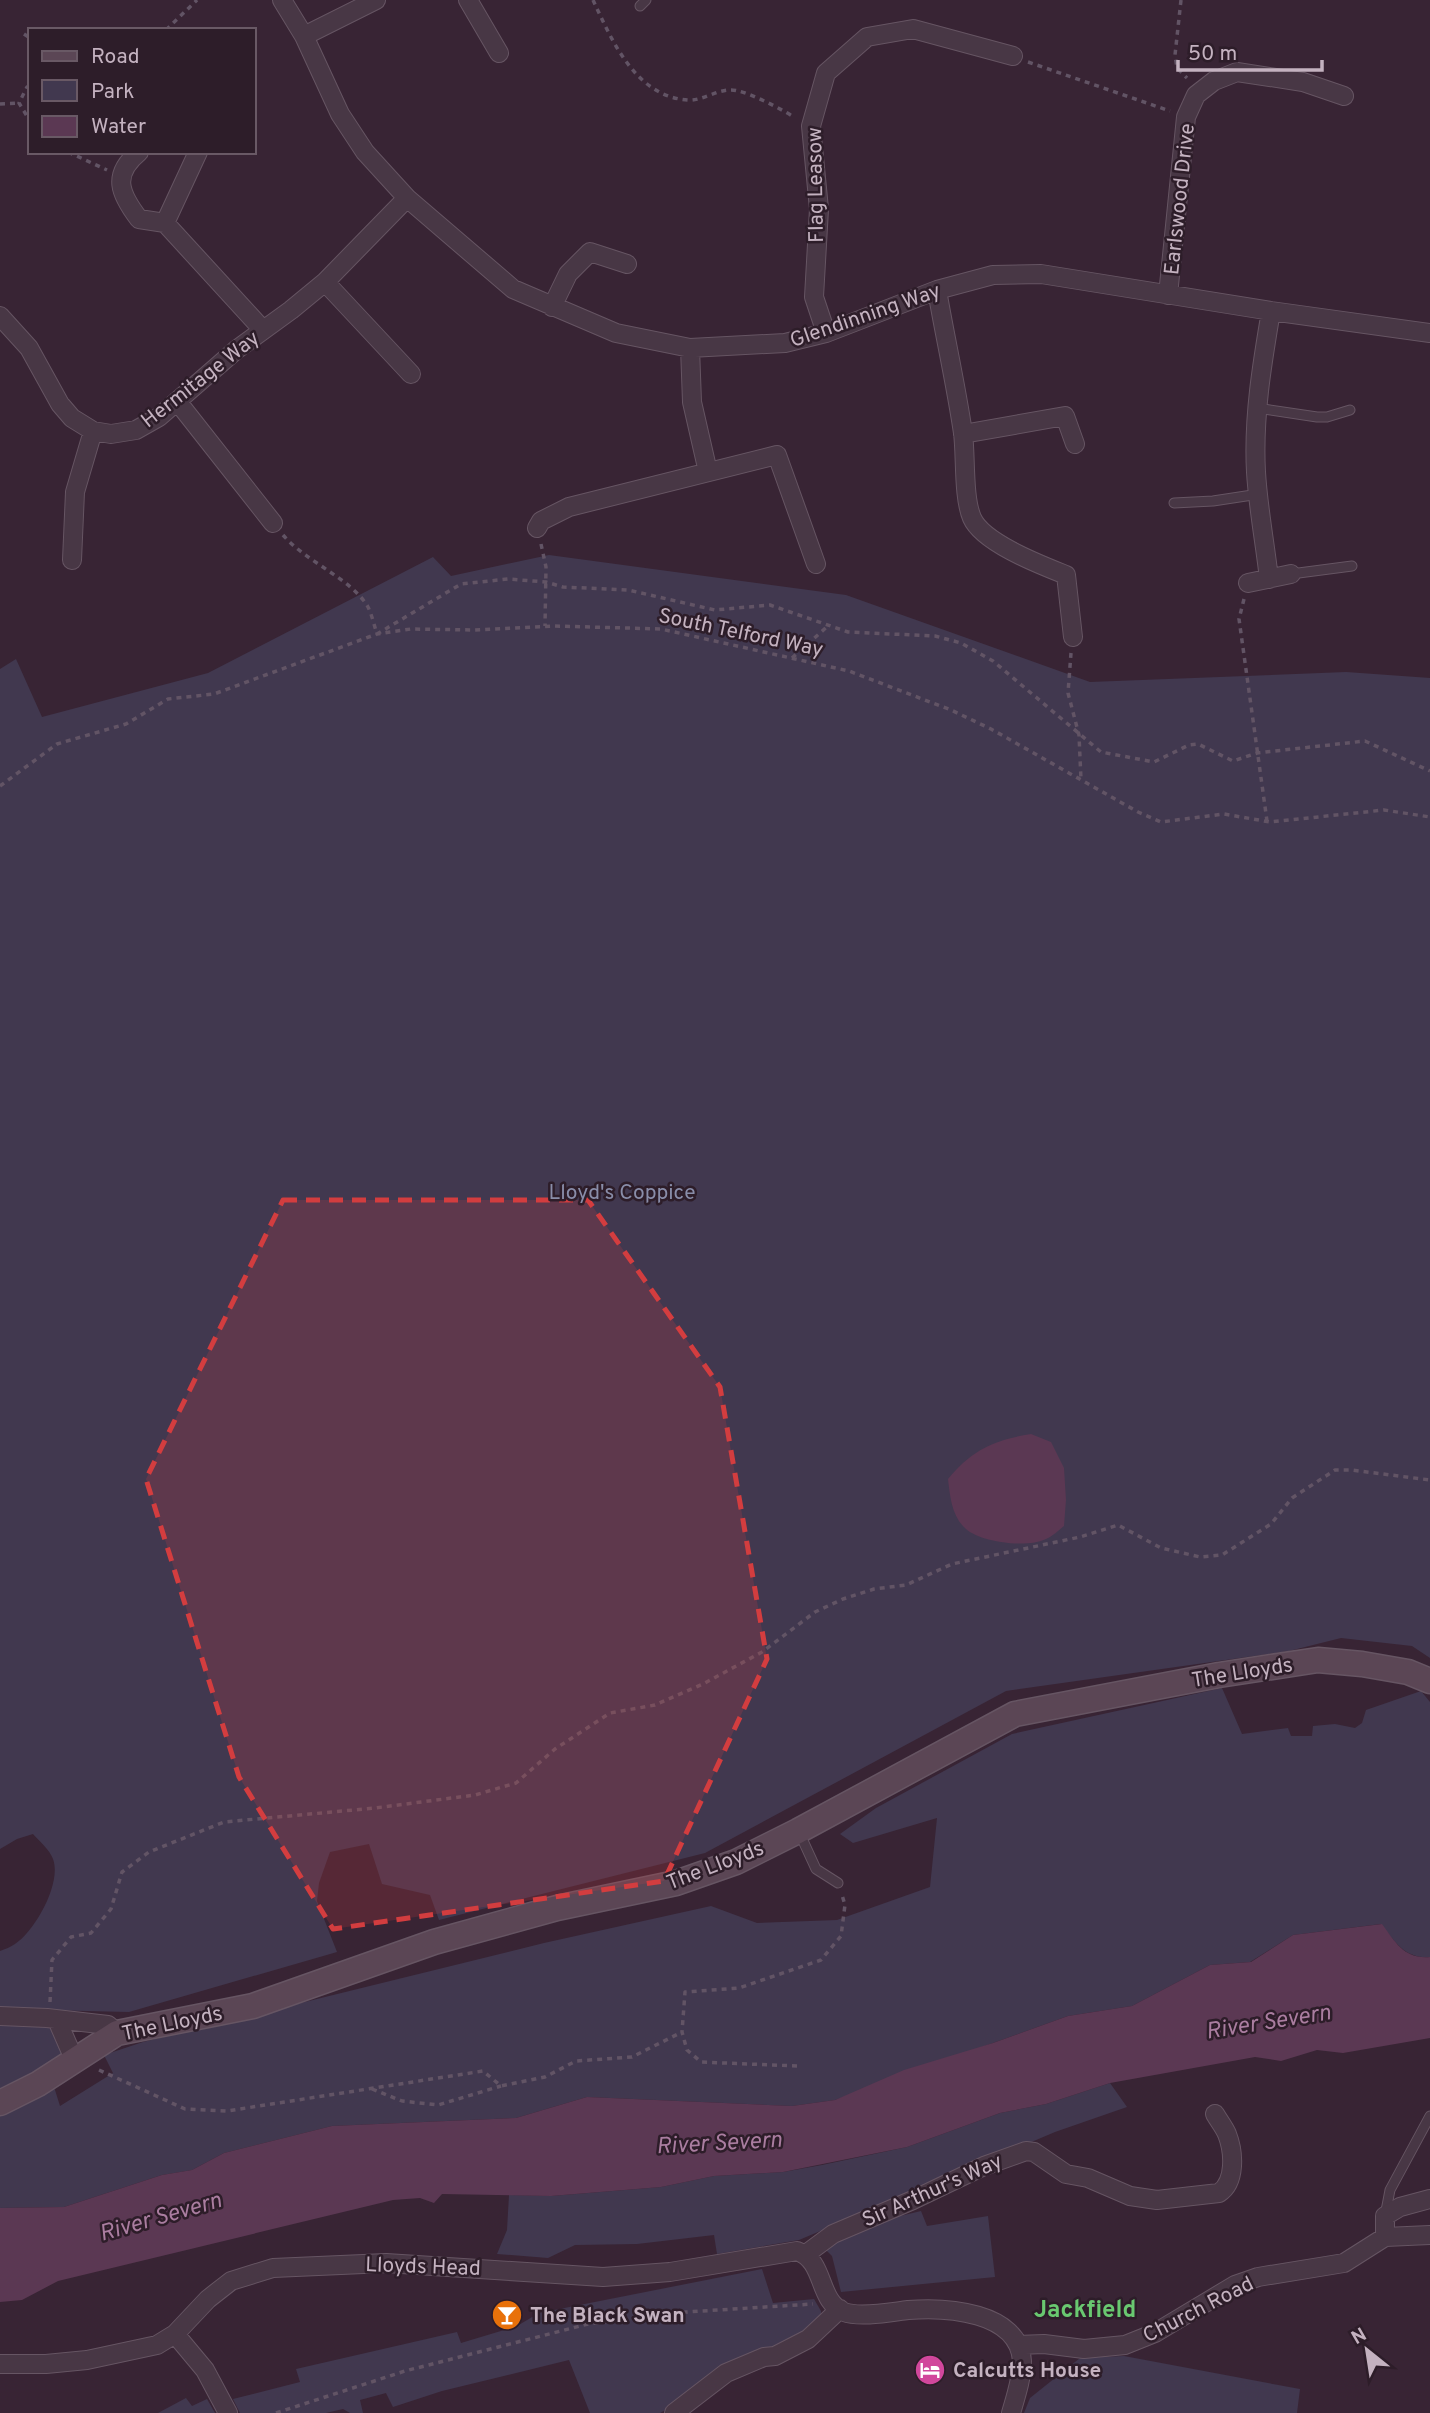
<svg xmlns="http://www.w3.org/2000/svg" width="1430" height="2413" font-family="Overpass,sans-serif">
  <rect width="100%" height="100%" fill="#382434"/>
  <path fill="#41384f" d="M 549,555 L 846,595 L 1090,682 L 1346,672 L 1430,678 L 1430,1658 L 1412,1646 L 1341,1638 L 1289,1651 L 1006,1691 L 705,1853 L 439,1920 L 430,1895 L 382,1884 L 369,1844 L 330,1852 L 319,1883 L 317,1901 L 337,1952 L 129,2012 L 0,2009 L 0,1951 C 5,1949 11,1947 15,1944 C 35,1931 62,1883 53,1859 C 50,1850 39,1841 33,1834 L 17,1839 L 0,1849 L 0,669 L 16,659 L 42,717 L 208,673 L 433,557 L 451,576 Z
    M 1222,1688 L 1242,1734 L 1288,1728 L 1291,1736 L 1312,1736 L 1313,1726 L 1335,1724 L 1355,1728 L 1362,1723 L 1366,1710 L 1421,1691 L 1430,1702 L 1430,1957 C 1405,1959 1395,1942 1381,1924 L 1293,1935 L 1250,1962 L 1210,1965 L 1132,2006 L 1068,2016 L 835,2100 L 792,2106 L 587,2097 L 516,2118 L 332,2126 L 224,2153 L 192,2170 L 162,2175 L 64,2207 L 0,2208 L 0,2022 L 51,2026 L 64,2056 L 44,2072 L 55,2090 L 60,2106 L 113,2073 L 104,2055 L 143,2042 L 544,1943 L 711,1906 L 757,1923 L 837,1920 L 930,1887 L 937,1818 L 853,1843 L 840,1834 L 876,1808 L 1012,1734 Z
    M 1110,2083 L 1127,2107 L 1055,2132 L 799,2240 L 717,2254 L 714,2235 L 637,2244 L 575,2245 L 548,2258 L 497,2254 L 507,2230 L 509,2195 L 551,2196 L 661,2187 L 714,2176 L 783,2172 L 822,2165 L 907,2147 L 1000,2113 L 1046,2104 Z
    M 921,2211 L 927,2226 L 988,2216 L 995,2277 L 841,2292 L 832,2256 L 824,2248 L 875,2222 Z
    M 762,2269 L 773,2303 L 814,2299 L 821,2311 L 821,2318 L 807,2334 L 660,2413 L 590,2413 L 569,2360 L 442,2391 L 393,2407 L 386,2393 L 360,2400 L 363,2413 L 350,2413 L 343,2409 L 326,2413 L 240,2413 L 233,2399 L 300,2382 L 296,2369 L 457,2332 L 461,2343 L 517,2326 L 539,2313 Z
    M 1124,2356 L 1300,2389 L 1297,2413 L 1024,2413 L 1030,2398 L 1080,2358 Z
    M 186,2398 L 192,2406 L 207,2399 L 215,2413 L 158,2413 Z"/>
  <path fill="#5b3853" d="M 1031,1434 L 1051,1442 L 1064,1468 L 1066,1500 L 1064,1526 C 1059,1530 1053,1536 1046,1539 C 1028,1548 982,1543 966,1529 C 952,1517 950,1497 948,1479 C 972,1450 994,1440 1031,1434 Z
    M 1382,1924 C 1396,1943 1404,1959 1430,1957 L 1430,2038 L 1343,2053 L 1317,2050 L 1281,2061 L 1255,2057 L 1110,2083 L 1046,2104 L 1000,2113 L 907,2147 L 783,2172 L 714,2176 L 661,2187 L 551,2196 L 442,2194 L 434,2203 L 420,2198 L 393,2200 L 58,2281 L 22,2300 L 0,2302 L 0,2208 L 64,2207 L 162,2175 L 192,2170 L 224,2153 L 332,2126 L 516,2118 L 587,2097 L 792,2106 L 835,2100 L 904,2070 L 993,2043 L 1068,2016 L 1132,2006 L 1210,1965 L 1251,1962 L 1293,1935 Z"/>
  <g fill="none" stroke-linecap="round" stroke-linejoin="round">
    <g stroke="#665563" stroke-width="11">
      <path id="lane" d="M 640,6 L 646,0
        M 1257,408 L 1317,417 L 1327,417 L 1350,410
        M 1174,503 L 1213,501 L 1259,494
        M 1291,574 L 1352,566
        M 799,1832 L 816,1869 L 838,1883
        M 1385,2216 L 1390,2190 L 1430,2116"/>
    </g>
    <g stroke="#665563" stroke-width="20">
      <path id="street" d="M 282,0 L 304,36 L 340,114 L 365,152 L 407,198 L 513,289 L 616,333 L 690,348 L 785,343 L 826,333 L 937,290 L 993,275 L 1041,274 L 1271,311 L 1430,333
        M 468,0 L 499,53
        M 304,36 L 376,0
        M 139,152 C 111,175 120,194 139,219 L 165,223 L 263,330
        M 165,223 L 198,152
        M 325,282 L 411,374
        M 937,290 C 945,337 956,385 963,433 C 966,456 963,497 972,518 C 983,543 1041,565 1066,575 L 1073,637
        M 1168,295 L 1186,117 L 1196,95 L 1214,81 L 1237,72 L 1303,82 L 1344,96
        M 552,307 L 568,274 L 590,252 L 627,264
        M 0,316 L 29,348 L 60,404 L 72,418 L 93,431 L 111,434 L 136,430 L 159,417 L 236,350 L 291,310 L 325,282 L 407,198
        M 826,333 L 814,297 L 819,209 L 811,126 L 826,73 L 867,37 L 913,29 L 1013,56
        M 690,348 L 692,402 L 708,472
        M 177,401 L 273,523
        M 963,434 L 1065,416 L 1075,444
        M 537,528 L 541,521 L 569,507 L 777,455 L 816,564
        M 72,560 L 75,492 L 93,431
        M 1269,579 C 1265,543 1258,507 1256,472 C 1253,418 1262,364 1271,311
        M 1248,583 L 1291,574
        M 0,2016 L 47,2018 L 108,2025 L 117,2033
        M 57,2020 L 74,2059
        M 1385,2237 L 1385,2216 L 1400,2207 L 1430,2199
        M 806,2254 L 833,2234 L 913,2200 L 984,2166 L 1026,2151 L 1034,2152 L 1066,2174 L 1088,2178 L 1130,2196 L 1157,2200 L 1219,2193 C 1236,2182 1234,2152 1227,2134 C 1224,2127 1219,2121 1215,2114
        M 175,2334 L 205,2370 L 228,2413
        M 1018,2345 L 1044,2344 L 1084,2349 L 1125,2345 L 1155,2333 L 1235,2285 L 1258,2277 L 1344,2263 L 1385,2237 L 1430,2235
        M 0,2364 L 46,2364 L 87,2360 L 157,2345 L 175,2334 L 208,2299 L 231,2281 L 273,2268 L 386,2263 L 603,2277 L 670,2272 L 797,2251 C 826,2261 817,2301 844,2312 C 860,2318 891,2312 908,2310 C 945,2307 1019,2311 1022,2361 C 1022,2378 1016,2396 1011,2413
        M 674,2413 L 726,2373 L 764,2357 L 775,2356 L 808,2339 L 840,2309"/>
    </g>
    <g stroke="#665563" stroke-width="27">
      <path id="secondary" d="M 0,2103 L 38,2084 L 117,2033 L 253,2006 L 434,1942 L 557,1908 L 676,1883 L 736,1862 L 798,1831 L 1015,1714 L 1219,1675 L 1318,1660 L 1362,1664 L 1408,1672 L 1430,1681"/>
    </g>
    <path stroke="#625465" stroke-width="3.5" stroke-dasharray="5 5" stroke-linecap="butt" d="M 593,0 C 612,41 636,97 688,100 C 702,101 716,90 730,90 C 744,89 781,109 794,117
      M 1181,0 L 1175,55 L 1177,68 L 1187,78
      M 166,30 L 197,0
      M 24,34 L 30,38
      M 1028,62 L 1170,111
      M 30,87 L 27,87 L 19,103 L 30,121
      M 0,104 L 19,103
      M 68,152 L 107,170
      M 283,535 C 306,562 352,579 368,607 C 372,615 374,625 377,634 L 461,584 L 508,579 L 546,582 L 563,587 L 628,590 L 715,610 L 770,605 L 848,632 L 935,636 L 961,643 L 993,661 L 1101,752 L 1154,762 L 1189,745 L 1198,744 L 1233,761 L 1257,753 L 1365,741 L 1430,771
      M 541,544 L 546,567 L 545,626
      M 1244,599 L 1239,619 L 1267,821
      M 1071,653 L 1068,693 L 1079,735 L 1081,780
      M 792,658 L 829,625
      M 0,786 L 57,744 L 126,724 L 168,699 L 214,694 L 377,634 L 411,629 L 475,630 L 555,626 L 661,629 L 849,671 L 951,710 L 991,729 L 1138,812 L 1161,822 L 1224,814 L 1270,822 L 1384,810 L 1430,817
      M 50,2002 L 52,1960 L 71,1937 L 91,1933 L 111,1909 L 122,1872 L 149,1852 L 224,1822 L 375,1808 L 475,1795 L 516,1783 L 555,1749 L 610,1713 L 655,1705 L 703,1684 L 762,1652 L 815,1612 L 843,1599 L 874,1589 L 906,1585 L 952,1564 L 1080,1537 L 1118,1525 L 1161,1548 L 1200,1557 L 1222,1555 L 1271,1524 L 1292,1498 L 1335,1470 L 1351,1470 L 1430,1480
      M 797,2066 L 701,2062 L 687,2050 L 682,2032 L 685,1992 L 739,1988 L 821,1960 L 841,1936 L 845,1905 L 842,1895
      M 99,2070 L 185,2109 L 227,2111 L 483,2071 L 501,2086 L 545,2077 L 576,2061 L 632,2057 L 682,2032
      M 372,2089 L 402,2101 L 438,2105 L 501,2086
      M 276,2413 L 405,2371 L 588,2324 L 686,2312 L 813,2304"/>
    <use href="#lane" stroke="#483745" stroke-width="9"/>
    <use href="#street" stroke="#483745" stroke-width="18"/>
    <use href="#secondary" stroke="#5b4655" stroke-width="24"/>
  </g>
  <path fill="#d33d3f" fill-opacity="0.2" stroke="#d33d3f" stroke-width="5" stroke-dasharray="14 9" stroke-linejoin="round" d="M 283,1200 L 588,1200 L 720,1387 L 767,1659 L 664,1881 L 333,1929 L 239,1777 L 146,1479 Z"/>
  <defs>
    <g id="bar-disc" transform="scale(1.575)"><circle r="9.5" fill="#e8710a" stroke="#2d1d29"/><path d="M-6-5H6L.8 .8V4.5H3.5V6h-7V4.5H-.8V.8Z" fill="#fff"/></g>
    <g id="hotel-disc" transform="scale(1.575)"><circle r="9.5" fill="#d1479c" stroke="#2d1d29"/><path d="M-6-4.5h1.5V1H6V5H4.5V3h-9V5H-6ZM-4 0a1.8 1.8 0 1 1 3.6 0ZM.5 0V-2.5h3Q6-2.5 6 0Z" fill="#fff"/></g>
  </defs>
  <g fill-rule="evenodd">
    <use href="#bar-disc" x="507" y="2315"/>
    <use href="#hotel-disc" x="930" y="2370"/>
  </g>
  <g text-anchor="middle" stroke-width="5" stroke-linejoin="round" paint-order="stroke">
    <g font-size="21" fill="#c4b2c0" stroke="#2d1d29">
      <text transform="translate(815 185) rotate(-91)" y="7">Flag Leasow</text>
      <text transform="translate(1179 199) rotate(-84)" y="7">Earlswood Drive</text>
      <text transform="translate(865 315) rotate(-19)" y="7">Glendinning Way</text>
      <text transform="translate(200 379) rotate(-38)" y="7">Hermitage Way</text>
      <text transform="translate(741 632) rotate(12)" y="7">South Telford Way</text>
      <text transform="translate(1242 1672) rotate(-9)" y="7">The Lloyds</text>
      <text transform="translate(715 1865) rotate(-21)" y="7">The Lloyds</text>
      <text transform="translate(172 2023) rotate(-12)" y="7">The Lloyds</text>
      <text transform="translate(932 2190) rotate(-24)" y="7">Sir Arthur's Way</text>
      <text transform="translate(423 2266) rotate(2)" y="7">Lloyds Head</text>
      <text transform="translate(1198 2309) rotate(-27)" y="7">Church Road</text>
    </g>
    <g font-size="21" fill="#898da9" stroke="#2d1d29">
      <text x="622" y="1199">Lloyd's Coppice</text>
    </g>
    <g font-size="21" font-weight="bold" fill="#c4b2c0" stroke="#2d1d29" text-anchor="start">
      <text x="530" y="2322">The Black Swan</text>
      <text x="953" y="2377">Calcutts House</text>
    </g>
    <g font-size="23" font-style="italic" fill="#aa7da0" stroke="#2d1d29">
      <text transform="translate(1268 2021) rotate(-9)" y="8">River Severn</text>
      <text transform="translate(719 2142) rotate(-3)" y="8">River Severn</text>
      <text transform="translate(160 2216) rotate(-16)" y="8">River Severn</text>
    </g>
    <g font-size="24" font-weight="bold" fill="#69c870" stroke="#2d1d29">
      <text x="1085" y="2317">Jackfield</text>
    </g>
  </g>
  <rect x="28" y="28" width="228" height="126" fill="#2d1d29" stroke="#695965" stroke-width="2"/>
  <rect x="42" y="51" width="35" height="10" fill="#5b4655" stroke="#695965" stroke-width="2"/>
  <text x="91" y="63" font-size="21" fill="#c4b2c0">Road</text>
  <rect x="42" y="80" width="35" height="21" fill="#41384f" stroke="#695965" stroke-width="2"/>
  <text x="91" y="98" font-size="21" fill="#c4b2c0">Park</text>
  <rect x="42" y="116" width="35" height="21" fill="#5b3853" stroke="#695965" stroke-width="2"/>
  <text x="91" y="133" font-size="21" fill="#c4b2c0">Water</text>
  <g transform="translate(1367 2350) rotate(330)" stroke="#2d1d29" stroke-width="5" paint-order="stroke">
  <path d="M0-5L12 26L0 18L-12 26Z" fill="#c4b2c0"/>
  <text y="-10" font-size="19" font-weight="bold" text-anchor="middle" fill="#c4b2c0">N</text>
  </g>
  <path d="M1178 60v10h144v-10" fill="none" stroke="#c4b2c0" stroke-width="3.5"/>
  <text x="1188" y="60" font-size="21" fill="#c4b2c0" stroke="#2d1d29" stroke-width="5" paint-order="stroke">50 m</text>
</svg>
